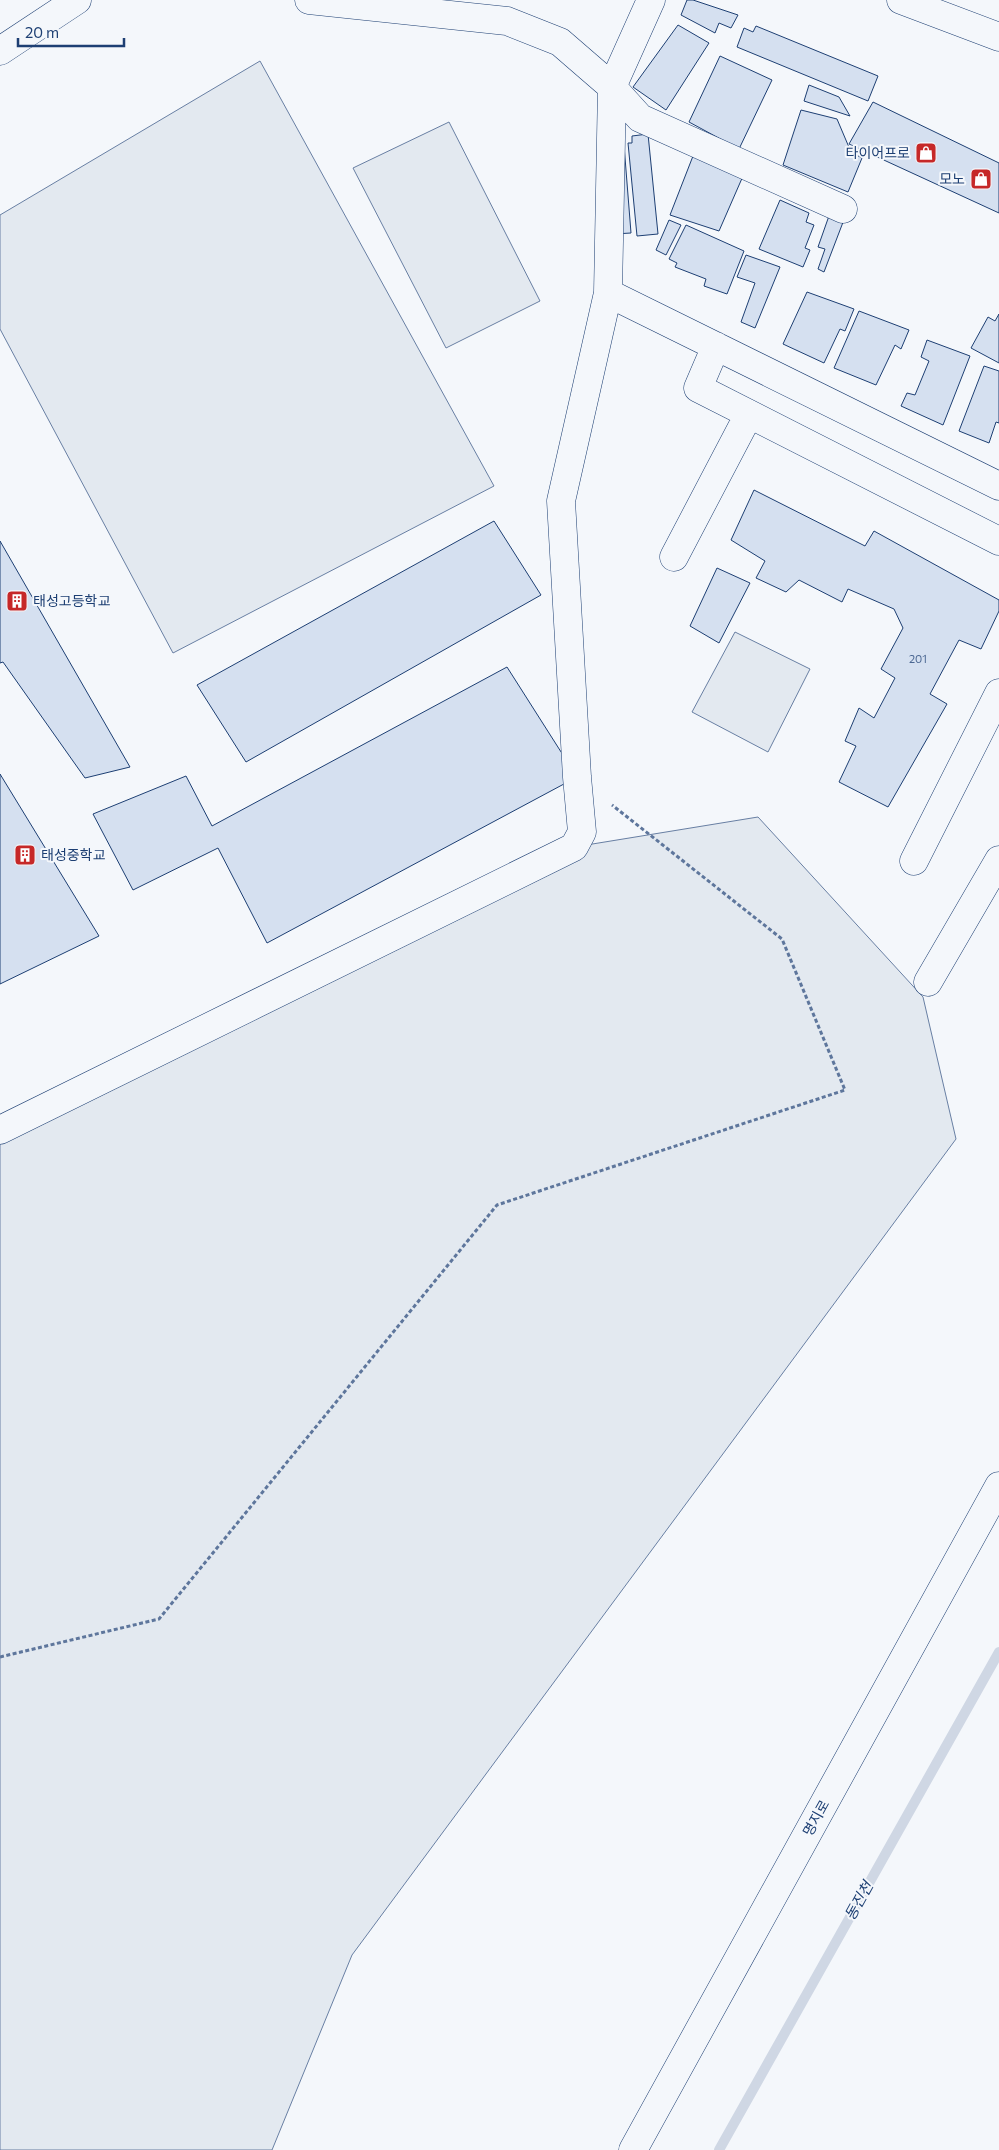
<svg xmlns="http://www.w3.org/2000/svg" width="999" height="2150" font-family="Commissioner,'Noto Sans KR',sans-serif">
  <rect width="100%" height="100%" fill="#f4f7fb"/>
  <path fill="#e3e9f0" stroke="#687fa3" d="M 260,61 L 494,486 L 173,653 L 0,329 L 0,215 Z
    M 449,122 L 540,301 L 446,348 L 353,168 Z
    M 735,632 L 810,669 L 768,752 L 692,712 Z
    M 758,817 L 923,997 L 956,1139 L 352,1955 L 272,2150 L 0,2150 L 0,1130 L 574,847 Z"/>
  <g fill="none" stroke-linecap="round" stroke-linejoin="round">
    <path stroke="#cfd7e4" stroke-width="10" d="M 719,2150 L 999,1652"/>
  </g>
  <path fill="#d5e0f0" stroke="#1d3f73" d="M 687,0 L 693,0 L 738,15 L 731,28 L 719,23 L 715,33 L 681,15 Z
    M 678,25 L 709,43 L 666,110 L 633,87 Z
    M 756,26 L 878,76 L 868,101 L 737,47 L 744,28 L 753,32 Z
    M 720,56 L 772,80 L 739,149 L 689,122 Z
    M 809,85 L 839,97 L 850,116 L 804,101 Z
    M 873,102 L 999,163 L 999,213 L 849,144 Z
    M 801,110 L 837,119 L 851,152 L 862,158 L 848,192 L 783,165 Z
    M 648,134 L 658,234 L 637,236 L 628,143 L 632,143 L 632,136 Z
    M 624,145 L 631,233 L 614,234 Z
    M 693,156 L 743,176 L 719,231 L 670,215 Z
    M 780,200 L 809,213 L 806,222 L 814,225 L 805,248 L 810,250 L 803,267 L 759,249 Z
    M 830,213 L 845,217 L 824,272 L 818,269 L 825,249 L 818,247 Z
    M 669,220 L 681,225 L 666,255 L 656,250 Z
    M 686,225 L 744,251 L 727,294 L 704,286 L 706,279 L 675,267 L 677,263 L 669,259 Z
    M 746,255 L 780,267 L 755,328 L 741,322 L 755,283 L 737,277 Z
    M 807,292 L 854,309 L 845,331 L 840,329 L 824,363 L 783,344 Z
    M 859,311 L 909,330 L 901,349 L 895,345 L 876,385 L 834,368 Z
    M 999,314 L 999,363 L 971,348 L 988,317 L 995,321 Z
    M 927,340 L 970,356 L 943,425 L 901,406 L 907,393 L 915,395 L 929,361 L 921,357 Z
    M 984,366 L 999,371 L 999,423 L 996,422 L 989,443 L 959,431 Z
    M 754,490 L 865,546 L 874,531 L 999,600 L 999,611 L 981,649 L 959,640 L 930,694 L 947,704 L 888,807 L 839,782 L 856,746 L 845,741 L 859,708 L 874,718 L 895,678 L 881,669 L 903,628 L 894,609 L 848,589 L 842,602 L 799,580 L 786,592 L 756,578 L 765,561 L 731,540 Z
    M 494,521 L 541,595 L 246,762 L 197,685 Z
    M 0,541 L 130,767 L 85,778 L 3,662 L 0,663 Z
    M 717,568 L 750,583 L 719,643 L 690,626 Z
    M 507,667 L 577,777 L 267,943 L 218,848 L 133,890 L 93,814 L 186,776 L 212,826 Z
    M 0,774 L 99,936 L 0,984 Z"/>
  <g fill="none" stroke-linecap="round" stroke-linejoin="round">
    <g stroke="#1d3f73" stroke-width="29">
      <path id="street" d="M 309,0 L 507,21 L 560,42 L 612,87 L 640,118 L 843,209
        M 651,0 L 612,87 L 608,293 L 999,486
        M 0,51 L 77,0
        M 716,346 L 698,388 L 999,541
        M 674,557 L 749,414
        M 914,861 L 999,693
        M 928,982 L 999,860
        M 0,1130 L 574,847 L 582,832 L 577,777 L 561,501 L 608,293"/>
    </g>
    <g stroke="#1d3f73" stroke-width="29">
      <path id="secondary" d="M 633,2150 L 999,1486"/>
    </g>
    <g stroke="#1d3f73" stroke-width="29">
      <path id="primary" d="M 901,0 L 999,37"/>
    </g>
    <path stroke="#5e769c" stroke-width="3" stroke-dasharray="4 2.5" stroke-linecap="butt" d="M 0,1657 L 159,1619 L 497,1205 L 845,1090 L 782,939 L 612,805"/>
    <use href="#street" stroke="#f4f7fb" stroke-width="28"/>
    <use href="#secondary" stroke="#f4f7fb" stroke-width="28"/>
    <use href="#primary" stroke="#f4f7fb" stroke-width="28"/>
  </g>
  <defs>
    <g id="shop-square" transform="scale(1.125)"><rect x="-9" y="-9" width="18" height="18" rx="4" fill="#c62828" stroke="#f4f7fb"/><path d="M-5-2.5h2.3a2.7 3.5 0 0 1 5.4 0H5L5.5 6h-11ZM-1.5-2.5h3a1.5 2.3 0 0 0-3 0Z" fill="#fff"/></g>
    <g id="building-square" transform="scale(1.125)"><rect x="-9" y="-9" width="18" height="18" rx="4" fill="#c62828" stroke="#f4f7fb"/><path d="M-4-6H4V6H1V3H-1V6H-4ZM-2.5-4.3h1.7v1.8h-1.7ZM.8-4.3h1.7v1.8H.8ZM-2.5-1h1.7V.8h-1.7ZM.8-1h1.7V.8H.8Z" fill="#fff"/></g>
  </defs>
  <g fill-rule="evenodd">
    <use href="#shop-square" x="926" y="153"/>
    <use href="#shop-square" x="981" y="179"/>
    <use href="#building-square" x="17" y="601"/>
    <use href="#building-square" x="25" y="855"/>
  </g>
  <g text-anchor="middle" stroke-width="4" stroke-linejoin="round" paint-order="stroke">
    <g font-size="11" fill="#4b6792">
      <text x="918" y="663">201</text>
    </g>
    <g font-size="14" fill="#1d3f73" stroke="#f4f7fb" text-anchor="end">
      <text x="910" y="158">타이어프로</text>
      <text x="965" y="184">모노</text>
      <text x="33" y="606" text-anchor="start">태성고등학교</text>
      <text x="41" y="860" text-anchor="start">태성중학교</text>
    </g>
    <g font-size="14" fill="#1d3f73" stroke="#f4f7fb">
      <text transform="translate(816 1818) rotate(-61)" y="5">명지로</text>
    </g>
    <g font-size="15" font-style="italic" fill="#1d3f73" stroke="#f4f7fb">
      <text transform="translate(859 1901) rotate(-61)" y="5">동진천</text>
    </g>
  </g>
  <path d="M18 38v8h106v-8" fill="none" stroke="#1d3f73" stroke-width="2.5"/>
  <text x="25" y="38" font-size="15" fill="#1d3f73" stroke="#f4f7fb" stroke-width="4" paint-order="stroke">20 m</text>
</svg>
